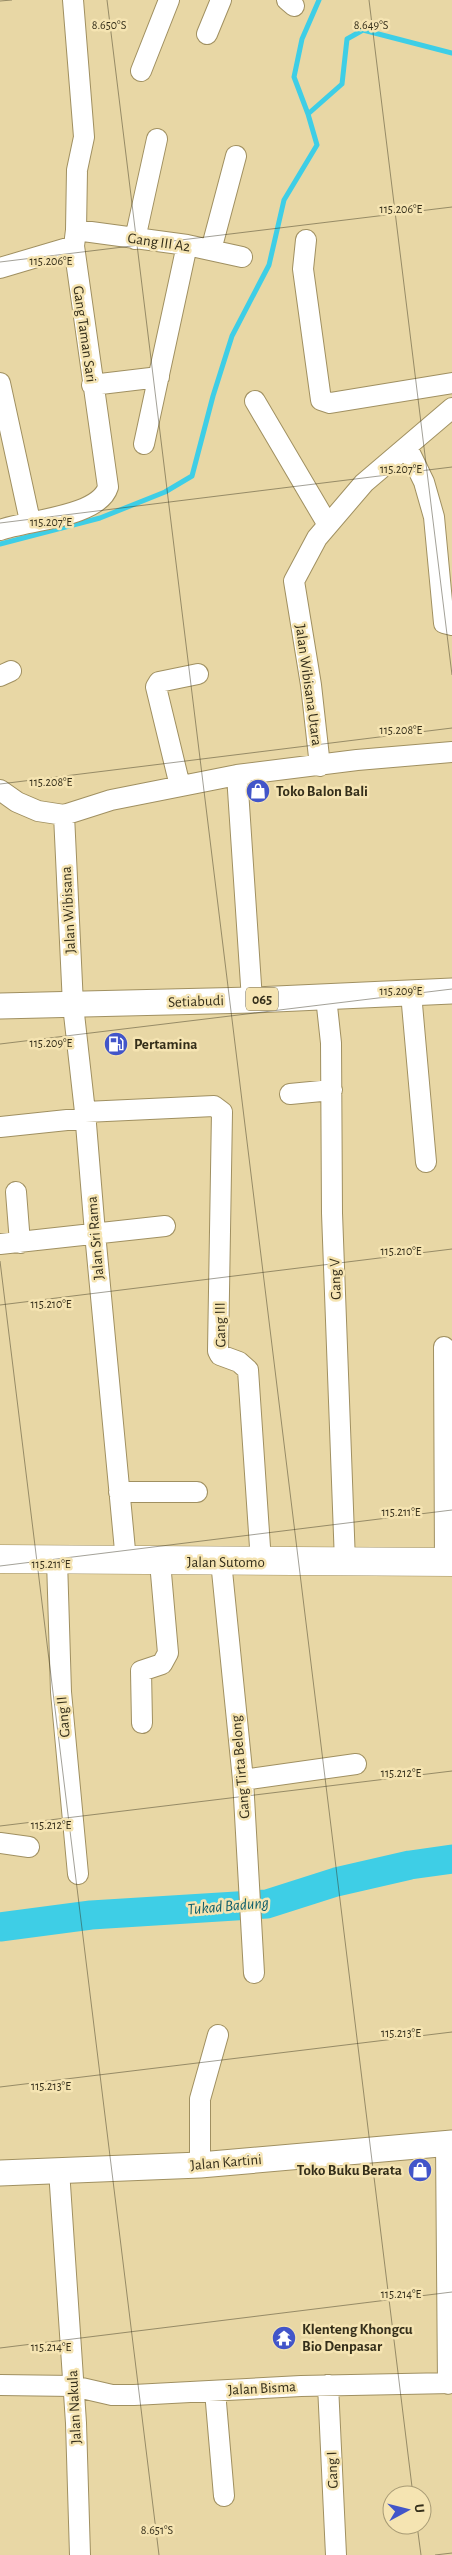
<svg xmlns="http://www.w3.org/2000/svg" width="452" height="2555" font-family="'Alegreya Sans',sans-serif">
  <rect width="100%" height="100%" fill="#e8d7a5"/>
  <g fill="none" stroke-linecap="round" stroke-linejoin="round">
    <path stroke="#3ecee6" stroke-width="5" d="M 308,114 L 294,77 L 302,39 L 319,0
      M 0,544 L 100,518 L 165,492 L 192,476 L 213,396 L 232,336 L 269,265 L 284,200 L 317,145 L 308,114 L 342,84 L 347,39 L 363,30 L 452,53"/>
    <path stroke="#3ecee6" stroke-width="29" d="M 0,1927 L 91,1915 L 267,1904 L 336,1882 L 410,1865 L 452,1859"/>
    <g stroke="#a09061" stroke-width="22">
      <path id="minor" d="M 287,0 L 294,6
        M 207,34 L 221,0
        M 141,71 L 169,0
        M 76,230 L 187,245 L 242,257
        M 135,239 L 157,139
        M 306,240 L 303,269 L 321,400 L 330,403 L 452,383
        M 211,250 L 236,156
        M 0,268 L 74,246
        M 0,383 L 30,521
        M 92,385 L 159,377
        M 255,401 L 328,525
        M 144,444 L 187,245
        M 407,447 L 424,482 L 434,517 L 444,623 L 452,625
        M 0,530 C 28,520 99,517 108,487 L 74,246 L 76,230 L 77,170 L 84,137 L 73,0
        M 0,676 L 11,671
        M 320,766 L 311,685 L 294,581 L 317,538 L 364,483 L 452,408
        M 237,775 L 252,1000
        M 180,786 L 156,687 L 159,682 L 198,674
        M 0,790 L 17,802 L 38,811 L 64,815 L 111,800 L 237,775 L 357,760 L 452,752
        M 64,815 L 73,1005 L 85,1112 L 95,1233 L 126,1561
        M 411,993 L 426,1162
        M 326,997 L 331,1043 L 332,1213 L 345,1562
        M 290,1094 L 332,1090
        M 85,1112 L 214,1106 L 222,1112 L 218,1351 L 220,1355 L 239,1362 L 248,1370 L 261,1562
        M 0,1127 L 86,1118
        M 16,1192 L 20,1243
        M 0,1244 L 165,1226
        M 444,1347 L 445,1563
        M 119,1492 L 197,1492
        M 57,1560 L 61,1692 L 78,1874
        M 221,1561 L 243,1780 L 254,1973
        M 142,1723 L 141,1671 L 162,1664 L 168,1653 L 160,1562
        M 243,1780 L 356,1764
        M 0,1843 L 29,1847
        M 446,2143 L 448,2384
        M 200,2165 L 200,2099 L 218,2035
        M 59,2170 L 76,2423 L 80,2555
        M 0,2385 L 73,2386 L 112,2395 L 134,2395 L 301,2386 L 452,2383
        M 328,2385 L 336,2555
        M 215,2391 L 224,2496"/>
    </g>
    <g stroke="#a09061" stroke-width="27">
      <path id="major" d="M 0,1006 L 252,1000 L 452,991
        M 0,2173 L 200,2165 L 452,2143"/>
    </g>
    <g stroke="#a09061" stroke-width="29">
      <path id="highway" d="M 0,1559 L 452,1562"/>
    </g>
    <use href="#minor" stroke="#fff" stroke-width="20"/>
    <use href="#major" stroke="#fff" stroke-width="25"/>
    <use href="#highway" stroke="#fff" stroke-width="28"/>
  </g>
  <path fill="none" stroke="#342e1a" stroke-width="1" stroke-opacity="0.45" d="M 107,0 L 413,2495M 369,0 L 452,675M 0,1 L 12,0M 0,262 L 452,207M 0,523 L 452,467M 0,784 L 452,728M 0,1044 L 452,989M 0,1261 L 159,2555M 0,1305 L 452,1249M 0,1566 L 452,1510M 0,1826 L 452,1771M 0,2087 L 452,2032M 0,2348 L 452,2292M 417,2525 L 421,2555M 435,2555 L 452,2553"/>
  <defs>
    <g id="shop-disc" transform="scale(1.25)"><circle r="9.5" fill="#4255c9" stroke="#f5e4b2"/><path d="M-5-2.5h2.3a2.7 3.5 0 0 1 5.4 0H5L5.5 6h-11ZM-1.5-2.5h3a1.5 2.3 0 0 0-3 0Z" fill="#fff"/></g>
    <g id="fuel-disc" transform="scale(1.25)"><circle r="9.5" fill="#4255c9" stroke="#f5e4b2"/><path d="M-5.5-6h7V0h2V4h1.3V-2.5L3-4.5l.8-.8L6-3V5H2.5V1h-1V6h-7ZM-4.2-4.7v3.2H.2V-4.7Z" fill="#fff"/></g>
    <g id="temple-disc" transform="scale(1.25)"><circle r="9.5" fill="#4255c9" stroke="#f5e4b2"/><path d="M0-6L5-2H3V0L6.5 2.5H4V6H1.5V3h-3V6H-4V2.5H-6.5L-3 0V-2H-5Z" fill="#fff"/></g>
  </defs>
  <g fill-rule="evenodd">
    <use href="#shop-disc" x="258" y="791"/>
    <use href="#fuel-disc" x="116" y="1044"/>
    <use href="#shop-disc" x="420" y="2170"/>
    <use href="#temple-disc" x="284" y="2338"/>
  </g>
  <g text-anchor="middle" stroke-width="5" stroke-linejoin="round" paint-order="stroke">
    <rect fill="#f5e4b2" stroke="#6e6548" stroke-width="1" x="246" y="987.5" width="32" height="23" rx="4"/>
    <g font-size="14" font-weight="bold" fill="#342e1a">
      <text x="262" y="1004">065</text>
    </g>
    <g font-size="15" fill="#342e1a" stroke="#f5e4b2">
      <text transform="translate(159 242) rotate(8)" y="5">Gang III A2</text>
      <text transform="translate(85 334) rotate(82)" y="5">Gang Taman Sari</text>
      <text transform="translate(309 685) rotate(82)" y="5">Jalan Wibisana Utara</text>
      <text transform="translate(68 910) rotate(-93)" y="5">Jalan Wibisana</text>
      <text transform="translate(196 1001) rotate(-2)" y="5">Setiabudi</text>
      <text transform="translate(95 1238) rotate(-95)" y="5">Jalan Sri Rama</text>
      <text transform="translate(335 1279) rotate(-92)" y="5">Gang V</text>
      <text transform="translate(220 1325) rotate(-91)" y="5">Gang III</text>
      <text x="226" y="1567">Jalan Sutomo</text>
      <text transform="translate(63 1717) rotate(-95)" y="5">Gang II</text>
      <text transform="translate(240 1767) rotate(-95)" y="5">Gang Tirta Belong</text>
      <text transform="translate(226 2162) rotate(-5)" y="5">Jalan Kartini</text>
      <text transform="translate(262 2388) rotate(-3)" y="5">Jalan Bisma</text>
      <text transform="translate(74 2407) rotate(-93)" y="5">Jalan Nakula</text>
      <text transform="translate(332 2470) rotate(-92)" y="5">Gang I</text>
    </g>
    <g font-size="15" font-weight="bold" fill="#342e1a" stroke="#f5e4b2" text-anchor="start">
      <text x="276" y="796">Toko Balon Bali</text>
      <text x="134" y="1049">Pertamina</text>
      <text x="402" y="2175" text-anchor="end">Toko Buku Berata</text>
      <text x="302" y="2334">Klenteng Khongcu<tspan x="302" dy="17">Bio Denpasar</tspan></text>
    </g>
    <g font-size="16" font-style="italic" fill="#0c5d6a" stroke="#f5e4b2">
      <text transform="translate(228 1905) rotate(-5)" y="6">Tukad Badung</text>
    </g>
  </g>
  <g font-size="12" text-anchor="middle" fill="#342e1a" stroke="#f5e4b2" stroke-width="5" stroke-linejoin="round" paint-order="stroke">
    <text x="109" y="29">8.650°S</text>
    <text x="371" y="29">8.649°S</text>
    <text x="401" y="213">115.206°E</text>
    <text x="51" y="265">115.206°E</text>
    <text x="401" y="473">115.207°E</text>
    <text x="51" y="526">115.207°E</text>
    <text x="401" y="734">115.208°E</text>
    <text x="51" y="786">115.208°E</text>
    <text x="401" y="995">115.209°E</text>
    <text x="51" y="1047">115.209°E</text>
    <text x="401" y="1255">115.210°E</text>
    <text x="51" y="1308">115.210°E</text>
    <text x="401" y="1516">115.211°E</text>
    <text x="51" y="1568">115.211°E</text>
    <text x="401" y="1777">115.212°E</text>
    <text x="51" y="1829">115.212°E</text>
    <text x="401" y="2037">115.213°E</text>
    <text x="51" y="2090">115.213°E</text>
    <text x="401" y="2298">115.214°E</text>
    <text x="51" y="2351">115.214°E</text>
    <text x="157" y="2534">8.651°S</text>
  </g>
  <g transform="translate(407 2510) rotate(83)"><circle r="24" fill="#f5e4b2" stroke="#a89b75"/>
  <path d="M0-4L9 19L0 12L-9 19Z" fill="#4255c9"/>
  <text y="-8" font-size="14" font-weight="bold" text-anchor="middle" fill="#342e1a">U</text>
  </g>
</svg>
